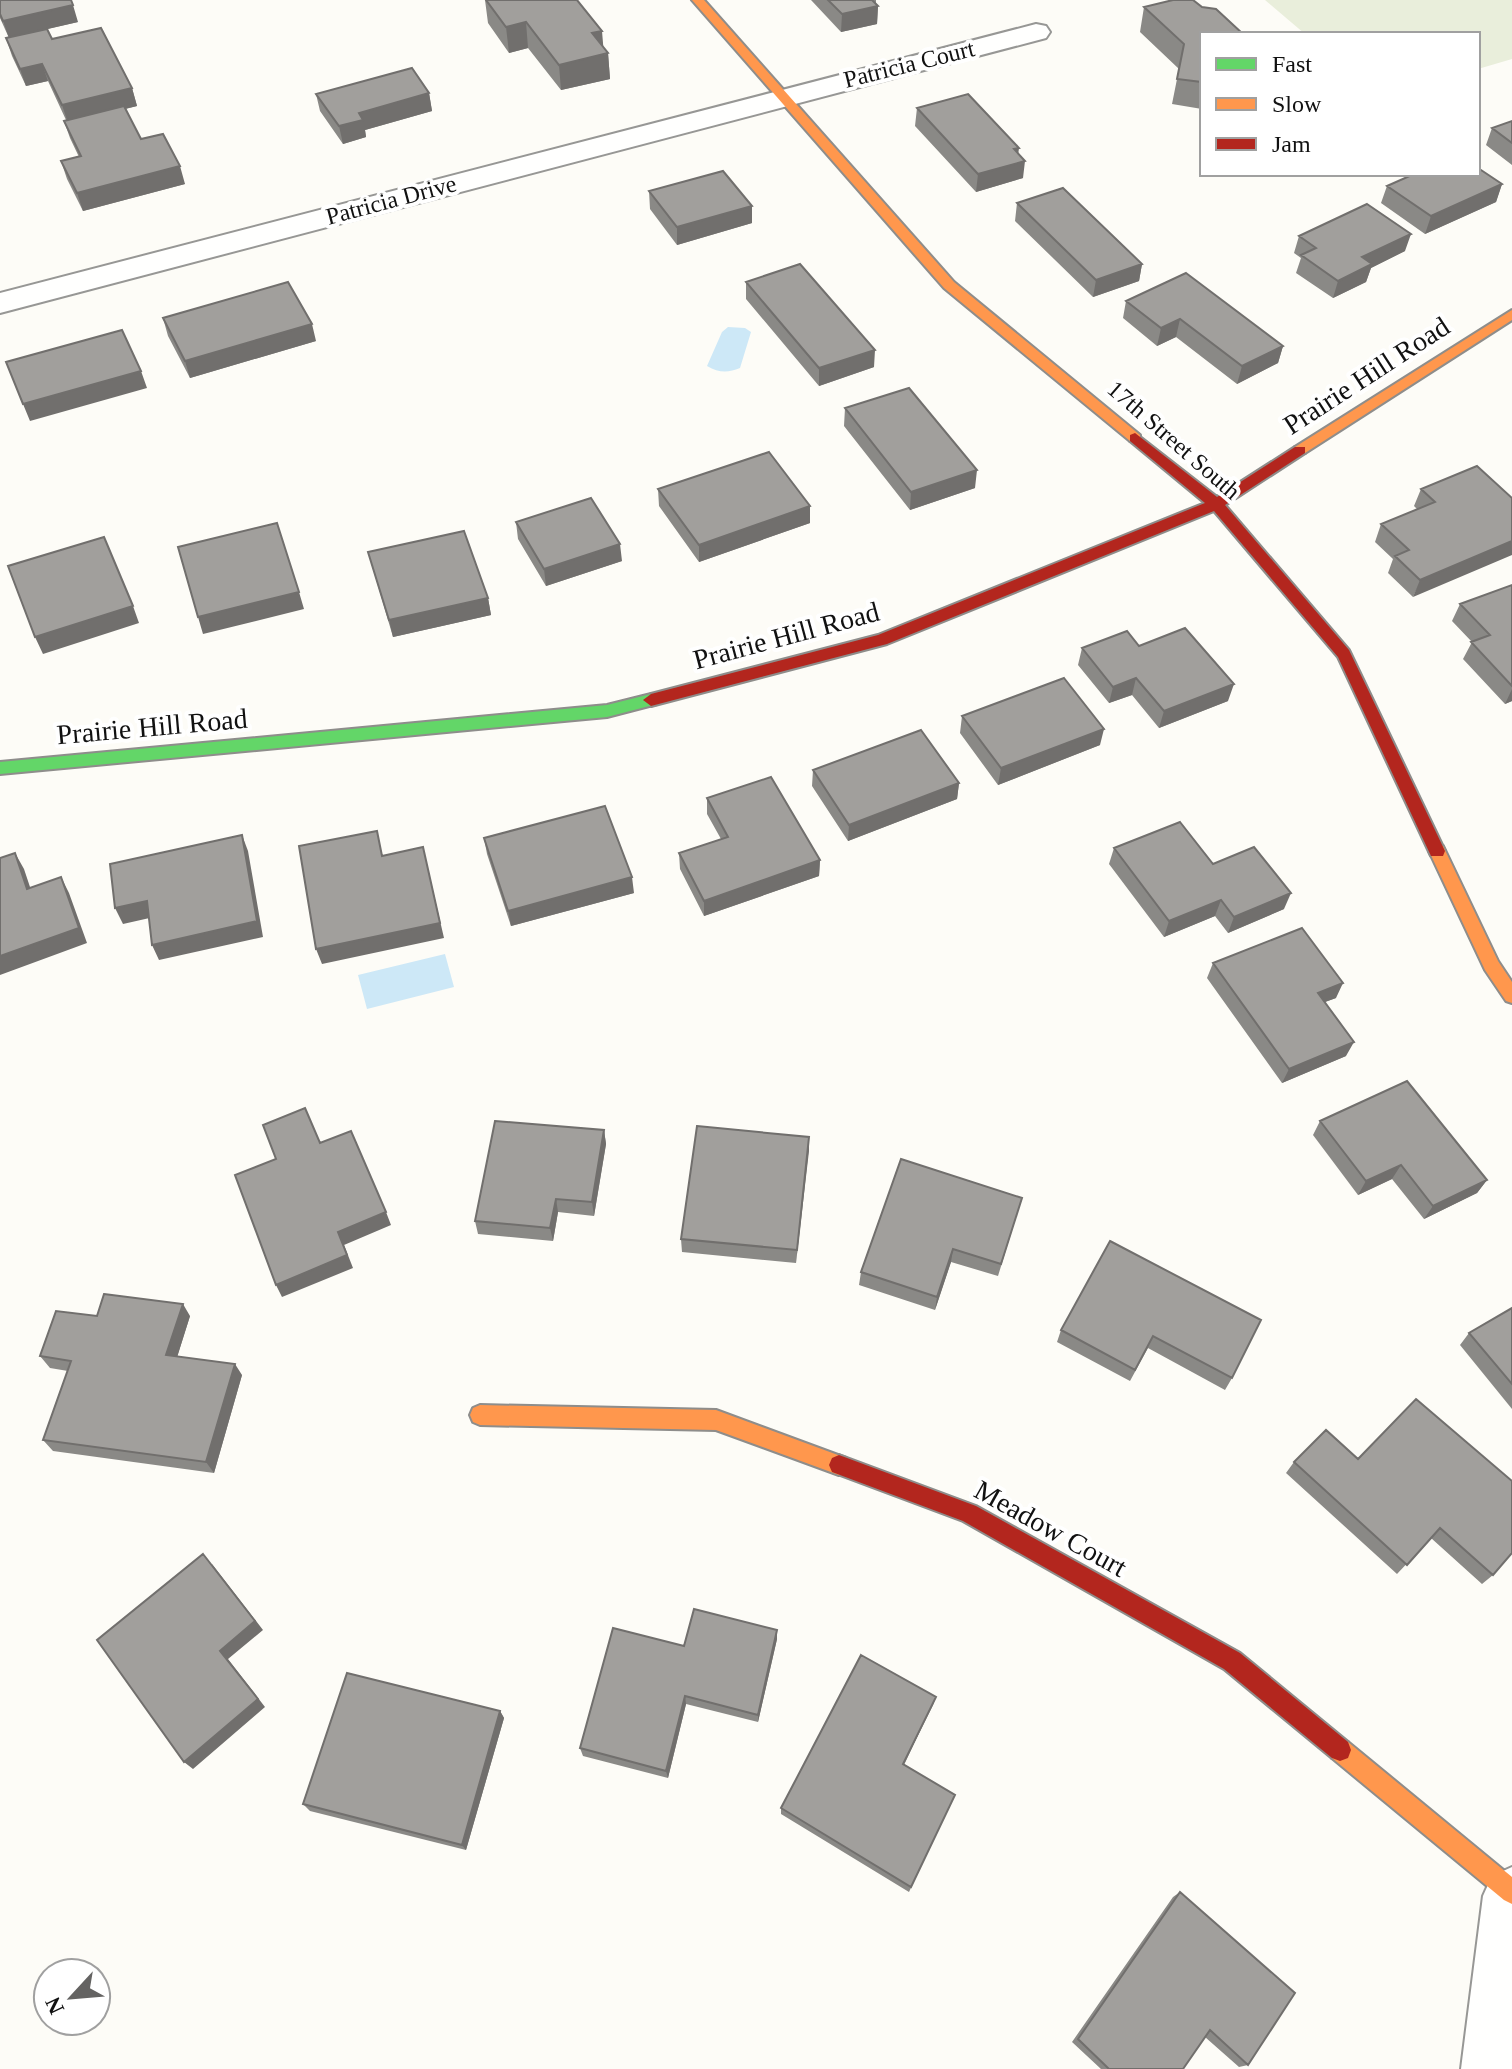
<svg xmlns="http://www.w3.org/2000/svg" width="1512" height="2069" font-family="Georgia,serif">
  <rect width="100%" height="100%" fill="#fdfcf7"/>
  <path fill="#e9eedb" d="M 1265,0 L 1512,0 L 1512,59 L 1478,69 L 1478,34 L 1305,34 Z"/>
  <path fill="#cde8f7" d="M 728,327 L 745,328 L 751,332 L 740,368 C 728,373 719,373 707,366 L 722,332 Z
    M 445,954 L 454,987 L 367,1009 L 358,975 Z"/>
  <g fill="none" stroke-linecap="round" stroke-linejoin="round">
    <g stroke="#979795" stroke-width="4">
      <path id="street" d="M 1036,24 L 1046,26 L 1050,32 L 1046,38 L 0,313 L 0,293 Z
        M 1512,1867 L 1512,2069 L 1461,2069 L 1483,1896 L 1492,1876 Z"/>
    </g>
    <g stroke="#8e8d8b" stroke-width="4">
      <path id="fast" d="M 651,694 L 657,696 L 659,700 L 657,704 L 607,717 L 0,774 L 0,762 L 607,705 Z"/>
    </g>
    <g stroke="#8e8d8b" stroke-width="4">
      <path id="slow" d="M 692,0 L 704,0 L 954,282 L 1140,435 L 1140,441 L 1130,441 L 944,288 Z
        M 1512,310 L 1512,320 L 1305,453 L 1295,453 L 1295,447 Z
        M 1437,844 L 1443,846 L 1498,961 L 1512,982 L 1512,1003 L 1506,1001 L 1485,970 L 1429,851 Z
        M 480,1405 L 716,1410 L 846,1458 L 849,1465 L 846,1472 L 839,1475 L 716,1430 L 480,1425 L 473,1422 L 470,1415 L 473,1408 Z
        M 1340,1739 L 1348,1742 L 1512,1877 L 1512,1904 L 1504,1900 L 1332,1758 L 1329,1750 L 1332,1742 Z"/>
    </g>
    <g stroke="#8e8d8b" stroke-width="4">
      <path id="jam" d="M 1135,433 L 1217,497 L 1295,447 L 1305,447 L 1305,453 L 1225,505 L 1349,650 L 1445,851 L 1443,856 L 1431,856 L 1338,657 L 1214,511 L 887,644 L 651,706 L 643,700 L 651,694 L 878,635 L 1205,503 L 1130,441 L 1130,435 Z
        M 839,1455 L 976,1506 L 1240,1653 L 1348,1742 L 1351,1750 L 1348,1758 L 1340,1761 L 1332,1758 L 1224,1669 L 963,1521 L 832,1472 L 829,1465 L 832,1458 Z"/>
    </g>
    <use href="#street" fill="#fffffe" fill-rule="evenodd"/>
    <use href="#fast" fill="#63d668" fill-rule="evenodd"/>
    <use href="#slow" fill="#ff974d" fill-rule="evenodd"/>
    <use href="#jam" fill="#b3261e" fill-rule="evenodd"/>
  </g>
  <path fill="#8a8986" d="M 0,0 L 78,22 L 47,29 L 52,39 L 132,88 L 137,106 L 125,109 L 141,139 L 185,184 L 83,211 L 67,179 L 61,161 L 79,157 L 70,138 L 64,121 L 66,120 L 48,81 L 26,86 L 12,56 L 6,38 L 9,38 L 0,18 Z
    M 485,0 L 577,0 L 603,47 L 608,53 L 610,79 L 561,90 L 528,48 L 509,53 L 488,23 Z
    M 811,0 L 876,0 L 876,4 L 878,6 L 877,24 L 841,32 Z
    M 1144,7 L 1202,34 L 1202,109 L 1172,104 L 1179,69 L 1140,32 Z
    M 429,93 L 432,111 L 365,130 L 366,137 L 343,144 L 320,111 L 316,94 Z
    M 917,108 L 1018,154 L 1023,178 L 976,192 L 915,126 Z
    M 1512,121 L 1512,165 L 1486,145 L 1492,128 Z
    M 1502,184 L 1496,202 L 1425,234 L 1381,203 L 1387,186 Z
    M 649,191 L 752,223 L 677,245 L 650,209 Z
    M 1017,203 L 1142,264 L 1139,281 L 1093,297 L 1015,221 Z
    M 1299,236 L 1405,251 L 1371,268 L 1366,282 L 1333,298 L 1296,273 L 1301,258 L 1294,253 Z
    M 746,282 L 874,367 L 819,386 L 746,299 Z
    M 1126,301 L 1283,346 L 1278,363 L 1237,384 L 1176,337 L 1157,346 L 1123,318 Z
    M 163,318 L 316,341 L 190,378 L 168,336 Z
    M 845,408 L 975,488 L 910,510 L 844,426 Z
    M 1477,466 L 1413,597 L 1388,573 L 1393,559 L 1375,542 L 1381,524 L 1418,510 L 1414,506 L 1421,489 Z
    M 658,489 L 810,523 L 699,562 L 659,506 Z
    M 516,522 L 622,561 L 546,586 L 518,539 Z
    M 368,552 L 488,598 L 491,615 L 393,637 Z
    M 1512,585 L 1512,701 L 1505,704 L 1463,659 L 1472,642 L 1452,621 L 1460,604 Z
    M 1139,646 L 1228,701 L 1159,728 L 1132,695 L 1109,703 L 1078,665 L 1082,648 Z
    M 962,716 L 1100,745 L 998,785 L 960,733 Z
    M 813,770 L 959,783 L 957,799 L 848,841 L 812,786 Z
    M 707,798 L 820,860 L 819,876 L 704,916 L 680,869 L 679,853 L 721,839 L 707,814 Z
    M 484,838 L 634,893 L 511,926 L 487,854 Z
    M 1114,848 L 1213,864 L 1284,909 L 1228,933 L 1215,916 L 1164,937 L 1109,864 Z
    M 1213,963 L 1336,998 L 1325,1002 L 1346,1056 L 1282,1083 L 1207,978 Z
    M 1320,1121 L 1487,1180 L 1477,1193 L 1424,1219 L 1392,1179 L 1358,1195 L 1313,1135 Z
    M 604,1130 L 606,1144 L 594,1216 L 558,1212 L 553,1241 L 478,1234 L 475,1221 Z
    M 809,1137 L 796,1263 L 682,1252 L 681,1239 Z
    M 1018,1211 L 998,1276 L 951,1262 L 935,1310 L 859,1285 L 861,1272 Z
    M 1110,1241 L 1232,1378 L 1225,1390 L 1148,1348 L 1130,1381 L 1057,1342 L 1061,1330 Z
    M 1512,1308 L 1512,1409 L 1460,1345 L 1469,1333 Z
    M 97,1316 L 190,1316 L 177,1357 L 242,1375 L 214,1473 L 53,1451 L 43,1440 L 68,1371 L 50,1368 L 40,1356 Z
    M 1416,1399 L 1493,1575 L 1482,1584 L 1431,1538 L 1397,1574 L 1286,1473 L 1294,1462 L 1358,1459 Z
    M 777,1630 L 777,1639 L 758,1722 L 686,1704 L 668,1778 L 583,1756 L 580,1748 L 684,1646 Z
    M 936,1697 L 904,1765 L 955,1795 L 909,1892 L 781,1814 L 781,1808 Z
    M 500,1711 L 504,1718 L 466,1850 L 310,1811 L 303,1804 Z
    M 1180,1892 L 1248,2065 L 1239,2067 L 1205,2037 L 1183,2069 L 1101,2069 L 1072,2042 L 1173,1897 Z"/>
  <path fill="#716f6d" d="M 73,5 L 78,22 L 9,38 L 3,21 Z
    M 878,6 L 877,24 L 841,32 L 842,14 Z
    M 526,22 L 528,48 L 509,53 L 506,27 Z
    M 602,31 L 604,55 L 608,53 L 610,79 L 561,90 L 559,65 L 592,33 Z
    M 42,64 L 48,81 L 26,86 L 20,69 Z
    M 132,88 L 137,106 L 68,123 L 62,105 Z
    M 429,93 L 432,111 L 365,130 L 366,137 L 343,144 L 339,126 L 359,113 Z
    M 1019,148 L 1017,163 L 1025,161 L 1023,178 L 976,192 L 978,174 L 1014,149 Z
    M 180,166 L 185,184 L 83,211 L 77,193 Z
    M 1502,184 L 1496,202 L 1425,234 L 1431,216 Z
    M 752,206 L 752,223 L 677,245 L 677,227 Z
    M 1411,234 L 1405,251 L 1371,268 L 1366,282 L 1333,298 L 1338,281 L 1362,257 Z
    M 1142,264 L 1139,281 L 1093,297 L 1096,280 Z
    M 1180,319 L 1176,337 L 1157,346 L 1161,328 Z
    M 312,324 L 316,341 L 190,378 L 185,361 Z
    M 1283,346 L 1278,363 L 1237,384 L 1242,366 Z
    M 875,350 L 874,367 L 819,386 L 819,368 Z
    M 141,371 L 147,388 L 30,421 L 23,404 Z
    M 977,470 L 975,488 L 910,510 L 911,492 Z
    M 810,506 L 810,523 L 699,562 L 699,545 Z
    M 1512,541 L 1512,555 L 1413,597 L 1420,580 Z
    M 620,544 L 622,561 L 546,586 L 544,569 Z
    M 299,592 L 304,609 L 203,634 L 198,617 Z
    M 488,598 L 491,615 L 393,637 L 389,620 Z
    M 133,606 L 139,623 L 43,654 L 35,637 Z
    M 1136,678 L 1132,695 L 1109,703 L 1113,687 Z
    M 1234,684 L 1228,701 L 1159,728 L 1164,711 Z
    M 1512,689 L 1512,701 L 1505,704 Z
    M 1104,729 L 1100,745 L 998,785 L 1001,768 Z
    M 959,783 L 957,799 L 848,841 L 849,825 Z
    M 242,835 L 248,851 L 263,937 L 159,960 L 152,945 Z
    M 423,847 L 444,938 L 322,964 L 316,949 Z
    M 15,853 L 24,869 L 36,905 L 27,889 Z
    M 820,860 L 819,876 L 704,916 L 704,901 Z
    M 61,877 L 69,893 L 87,943 L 0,975 L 0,956 Z
    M 632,877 L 634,893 L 511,926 L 508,911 Z
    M 1291,893 L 1284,909 L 1228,933 L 1234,917 Z
    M 1221,900 L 1215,916 L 1164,937 L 1169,921 Z
    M 147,901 L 154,917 L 123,924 L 115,908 Z
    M 1343,983 L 1336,998 L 1311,1007 L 1318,993 Z
    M 1354,1042 L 1346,1056 L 1282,1083 L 1289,1069 Z
    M 604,1130 L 606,1144 L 594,1216 L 592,1202 Z
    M 809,1137 L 809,1151 L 796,1263 L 797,1250 Z
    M 1401,1165 L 1392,1179 L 1358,1195 L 1366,1181 Z
    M 1487,1180 L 1477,1193 L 1424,1219 L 1433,1206 Z
    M 556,1199 L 558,1212 L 553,1241 L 550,1228 Z
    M 386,1212 L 391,1225 L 344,1245 L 353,1268 L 282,1297 L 276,1285 L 338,1232 Z
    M 953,1249 L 951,1262 L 935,1310 L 937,1297 Z
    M 183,1304 L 190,1316 L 174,1367 L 166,1355 Z
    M 235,1364 L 242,1375 L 214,1473 L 206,1462 Z
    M 212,1564 L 263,1630 L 228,1659 L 265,1707 L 193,1769 L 184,1762 L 220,1651 Z
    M 777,1630 L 777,1639 L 758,1722 L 758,1715 Z
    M 685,1696 L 686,1704 L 668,1778 L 666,1771 Z
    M 936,1697 L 933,1705 L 900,1771 L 903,1764 Z
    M 500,1711 L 504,1718 L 466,1850 L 462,1845 Z"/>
  <path fill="#a19f9c" stroke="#716f6d" stroke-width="2" d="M 0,0 L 71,0 L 73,5 L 3,21 L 0,14 Z
    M 486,0 L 577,0 L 602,31 L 592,33 L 608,53 L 559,65 L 526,22 L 506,27 Z
    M 828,0 L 872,0 L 878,6 L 842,14 Z
    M 1173,0 L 1193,0 L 1202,7 L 1216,9 L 1243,34 L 1202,34 L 1202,82 L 1177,79 L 1184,44 L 1144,7 Z
    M 101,28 L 132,88 L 62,105 L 42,64 L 20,69 L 6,38 L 47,29 L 52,39 Z
    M 412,68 L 429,93 L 359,113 L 363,120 L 339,126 L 316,94 Z
    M 968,94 L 1019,148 L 1014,149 L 1025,161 L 978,174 L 917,108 Z
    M 124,106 L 141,139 L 163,134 L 180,166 L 77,193 L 61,161 L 81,156 L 64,121 Z
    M 1512,121 L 1512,143 L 1492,128 Z
    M 1478,168 L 1502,184 L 1431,216 L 1387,186 L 1414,174 L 1478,174 Z
    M 723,171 L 752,206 L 677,227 L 649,191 Z
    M 1063,188 L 1142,264 L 1096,280 L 1017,203 Z
    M 1367,204 L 1411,234 L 1362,257 L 1372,264 L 1338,281 L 1301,255 L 1316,248 L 1299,236 Z
    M 800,264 L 875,350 L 819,368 L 746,282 Z
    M 1186,273 L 1283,346 L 1242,366 L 1180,319 L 1161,328 L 1126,301 Z
    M 288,282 L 312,324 L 185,361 L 163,318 Z
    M 122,330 L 141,371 L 23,404 L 6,362 Z
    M 909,388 L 977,470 L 911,492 L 845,408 Z
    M 769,452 L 810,506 L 699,545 L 658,489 Z
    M 1477,466 L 1512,498 L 1512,541 L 1420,580 L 1395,556 L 1409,550 L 1381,524 L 1435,502 L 1421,489 Z
    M 591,498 L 620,544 L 544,569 L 516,522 Z
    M 277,523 L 299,592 L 198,617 L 178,547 Z
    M 464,531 L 488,598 L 389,620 L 368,552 Z
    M 104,537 L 133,606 L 35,637 L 8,566 Z
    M 1512,585 L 1512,686 L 1471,642 L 1490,635 L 1460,604 Z
    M 1185,628 L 1234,684 L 1164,711 L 1136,678 L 1113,687 L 1082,648 L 1127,631 L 1139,646 Z
    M 1064,678 L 1104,729 L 1001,768 L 962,716 Z
    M 921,730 L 959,783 L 849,825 L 813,770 Z
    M 771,777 L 820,860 L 704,901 L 679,853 L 728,837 L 707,798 Z
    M 605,806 L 632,877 L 508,911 L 484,838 Z
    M 1180,822 L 1213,864 L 1254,847 L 1291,893 L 1234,917 L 1221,900 L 1169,921 L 1114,848 Z
    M 377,831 L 382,856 L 423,847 L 440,923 L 316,949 L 299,846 Z
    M 242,835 L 257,921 L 152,945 L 147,901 L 115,908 L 110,864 Z
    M 15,853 L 27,889 L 61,877 L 79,928 L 0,956 L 0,858 Z
    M 1302,928 L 1343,983 L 1318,993 L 1354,1042 L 1289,1069 L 1213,963 Z
    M 1407,1081 L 1487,1180 L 1433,1206 L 1401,1165 L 1366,1181 L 1320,1121 Z
    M 305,1108 L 320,1143 L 351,1131 L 386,1212 L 338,1232 L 347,1255 L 276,1285 L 235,1175 L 276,1159 L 263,1125 Z
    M 495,1121 L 604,1130 L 592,1202 L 556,1199 L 550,1228 L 475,1221 Z
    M 697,1126 L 809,1137 L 797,1250 L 681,1239 Z
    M 901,1159 L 1022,1198 L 1001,1264 L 953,1249 L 937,1297 L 861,1272 Z
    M 1110,1241 L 1261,1320 L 1232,1378 L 1153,1336 L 1135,1370 L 1061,1330 Z
    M 104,1294 L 183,1304 L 166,1355 L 235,1364 L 206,1462 L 43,1440 L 71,1361 L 40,1356 L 56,1311 L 97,1316 Z
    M 1512,1308 L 1512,1384 L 1469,1333 Z
    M 1416,1399 L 1512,1481 L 1512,1553 L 1493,1575 L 1440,1528 L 1407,1565 L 1294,1462 L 1326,1430 L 1358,1459 Z
    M 203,1554 L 255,1621 L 220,1651 L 258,1699 L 184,1762 L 97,1640 Z
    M 694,1609 L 777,1630 L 758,1715 L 685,1696 L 666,1771 L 580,1748 L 613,1628 L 684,1646 Z
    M 861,1655 L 936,1697 L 903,1764 L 955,1795 L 911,1887 L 781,1808 Z
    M 347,1673 L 500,1711 L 462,1845 L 303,1804 Z
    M 1180,1892 L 1295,1993 L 1248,2065 L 1210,2030 L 1183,2069 L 1109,2069 L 1078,2039 Z"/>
  <g text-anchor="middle" stroke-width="8" stroke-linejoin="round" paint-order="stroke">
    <g font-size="24" fill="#111" stroke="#fff">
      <text transform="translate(909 64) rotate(-14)" y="8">Patricia Court</text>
      <text transform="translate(391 200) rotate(-15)" y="8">Patricia Drive</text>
      <text transform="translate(1174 440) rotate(41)" y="8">17th Street South</text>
    </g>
    <g font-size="28" fill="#111" stroke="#fff">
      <text transform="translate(1366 375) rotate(-33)" y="10">Prairie Hill Road</text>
      <text transform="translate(786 635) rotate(-15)" y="10">Prairie Hill Road</text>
      <text transform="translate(152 726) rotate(-5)" y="10">Prairie Hill Road</text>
      <text transform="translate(1051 1528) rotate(29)" y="10">Meadow Court</text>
    </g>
  </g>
  <rect x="1200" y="32" width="280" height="144" fill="#ffffff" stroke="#a0a0a0" stroke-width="2"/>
  <rect x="1216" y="58" width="40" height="12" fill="#63d668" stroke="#a0a0a0" stroke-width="2"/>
  <text x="1272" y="72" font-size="24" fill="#111111">Fast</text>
  <rect x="1216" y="98" width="40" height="12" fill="#ff974d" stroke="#a0a0a0" stroke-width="2"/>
  <text x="1272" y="112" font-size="24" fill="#111111">Slow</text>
  <rect x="1216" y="138" width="40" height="12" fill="#b3261e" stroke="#a0a0a0" stroke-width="2"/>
  <text x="1272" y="152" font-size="24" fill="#111111">Jam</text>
  <g transform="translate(72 1997) rotate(244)"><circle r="38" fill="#ffffff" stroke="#a0a0a0" stroke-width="2"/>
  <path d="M0-6L14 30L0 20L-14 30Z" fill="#646362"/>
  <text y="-12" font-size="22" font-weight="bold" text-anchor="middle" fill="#111111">N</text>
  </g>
</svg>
